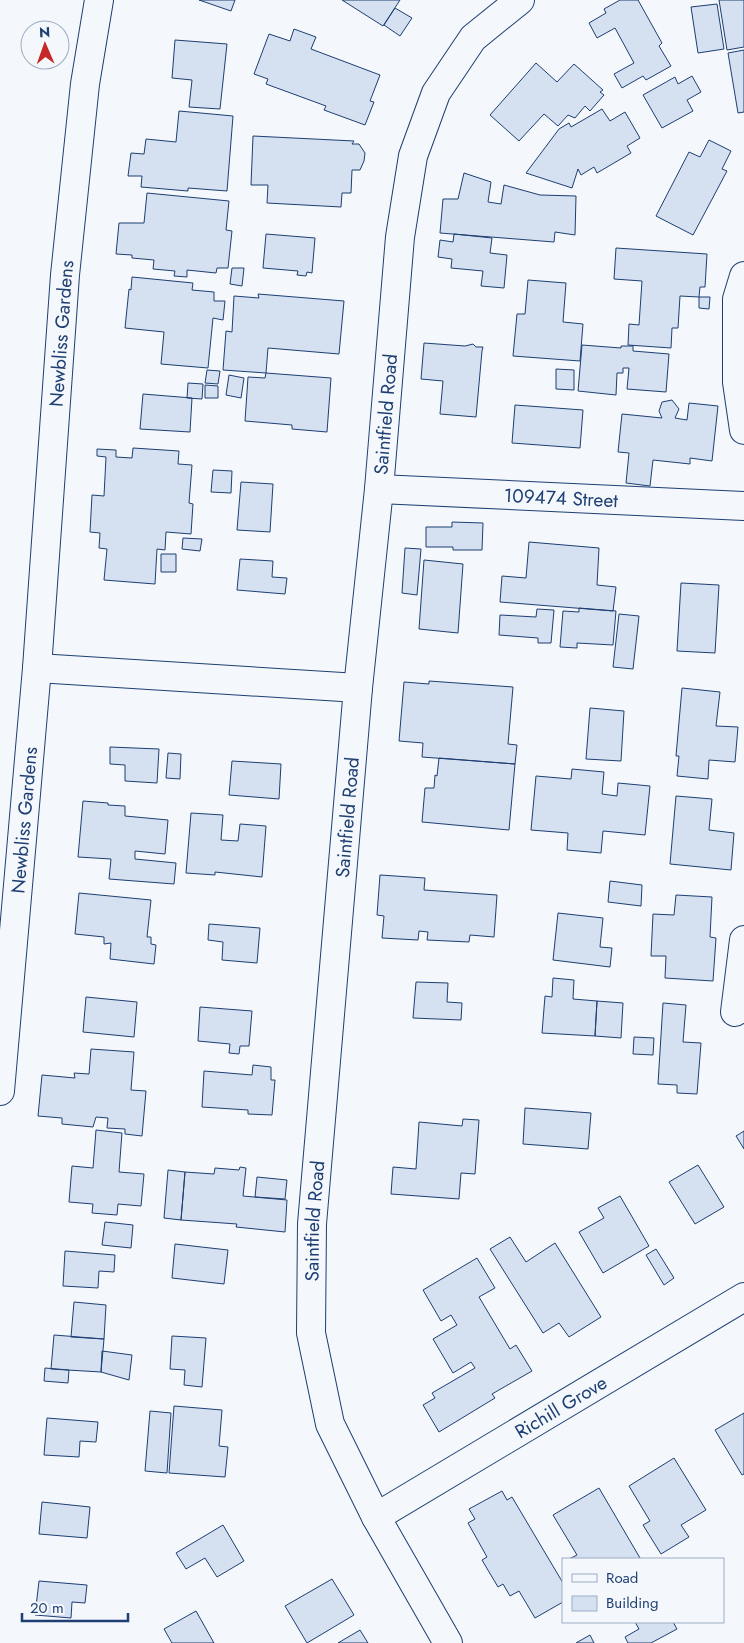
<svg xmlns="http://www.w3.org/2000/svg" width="744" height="1643" font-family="Jost,sans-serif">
  <rect width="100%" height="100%" fill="#f4f7fb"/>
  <path fill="#d5e0f0" stroke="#1d3f73" d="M 199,0 L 235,0 L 231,11 Z
    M 342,0 L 400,0 L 383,26 Z
    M 620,0 L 638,0 L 662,43 L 659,46 L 671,66 L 646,80 L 643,76 L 622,88 L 614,74 L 634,63 L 615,28 L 597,38 L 589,23 L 606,13 L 604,9 Z
    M 719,0 L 744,0 L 744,47 L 727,50 Z
    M 717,4 L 724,49 L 698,53 L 691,7 Z
    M 395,8 L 412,18 L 400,36 L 384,25 Z
    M 294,29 L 316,37 L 311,49 L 380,75 L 370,101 L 374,102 L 365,125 L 324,110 L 326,106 L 266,84 L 268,79 L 254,74 L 269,34 L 290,41 Z
    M 175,40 L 227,44 L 220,109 L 189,107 L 192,80 L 172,78 Z
    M 744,50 L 744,112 L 738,113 L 728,53 Z
    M 536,63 L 557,82 L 574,64 L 603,90 L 600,92 L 604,95 L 590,111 L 585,106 L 575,118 L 568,115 L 558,126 L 544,114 L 519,141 L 490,115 Z
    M 692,76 L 701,92 L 687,100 L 693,111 L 662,128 L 643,95 L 675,77 L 678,84 Z
    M 602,109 L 610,121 L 625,112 L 640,138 L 627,146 L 631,153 L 597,173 L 594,167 L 581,175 L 578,169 L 572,188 L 526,173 L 559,129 L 569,123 L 571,127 Z
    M 179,111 L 233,116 L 227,191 L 188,188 L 188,191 L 141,187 L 142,176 L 128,176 L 131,153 L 144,154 L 146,139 L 176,142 Z
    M 253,136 L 354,141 L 352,144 L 359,144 L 365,153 L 364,161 L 360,170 L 352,170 L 351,193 L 342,193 L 341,207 L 267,203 L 268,185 L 251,185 Z
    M 709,140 L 731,151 L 722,169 L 727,171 L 693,235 L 656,216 L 689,152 L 700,157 Z
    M 464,173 L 491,182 L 488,202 L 501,204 L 504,185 L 540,195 L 576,196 L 575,235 L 555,232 L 554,242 L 440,233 L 443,199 L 458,199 Z
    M 147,193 L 229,201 L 226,230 L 232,231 L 228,268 L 217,268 L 216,273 L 187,270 L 187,277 L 174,276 L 175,271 L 153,269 L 154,260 L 132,258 L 132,255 L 116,254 L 119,223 L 144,223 Z
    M 266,234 L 315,238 L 312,273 L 307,272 L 306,276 L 297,275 L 298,271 L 263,268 Z
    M 454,234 L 492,238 L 490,253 L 507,255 L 504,288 L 481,286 L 483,271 L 451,268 L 452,259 L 438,257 L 440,240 L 453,242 Z
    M 616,248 L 707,254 L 705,287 L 700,287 L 699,297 L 680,296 L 678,328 L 672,328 L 671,348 L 628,345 L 629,324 L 639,325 L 642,281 L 614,279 Z
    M 232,268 L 244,268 L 242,286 L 230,284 Z
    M 132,277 L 193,283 L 192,290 L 214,292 L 214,301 L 225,301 L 223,320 L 213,318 L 208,368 L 161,364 L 164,332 L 125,328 L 129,289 L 131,290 Z
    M 528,280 L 566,283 L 563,322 L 583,324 L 580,361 L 513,356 L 517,314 L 525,314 Z
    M 258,294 L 344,301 L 339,354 L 268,348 L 266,373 L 223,370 L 226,331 L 232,332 L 234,296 L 259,298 Z
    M 699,297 L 710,297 L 709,309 L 699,308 Z
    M 424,343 L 465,346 L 473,344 L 476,347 L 483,347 L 482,351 L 476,417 L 440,414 L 443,381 L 421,379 Z
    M 582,345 L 621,348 L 621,346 L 633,346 L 633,351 L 669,354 L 666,392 L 627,389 L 629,368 L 623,368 L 623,373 L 617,373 L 616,395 L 578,391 Z
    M 556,369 L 574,370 L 574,390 L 556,389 Z
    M 207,370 L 220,371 L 218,384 L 205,383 Z
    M 266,373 L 331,378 L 327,432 L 292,429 L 292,425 L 245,421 L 248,377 L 265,378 Z
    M 229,375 L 244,378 L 241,398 L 226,395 Z
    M 188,383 L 203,384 L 202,399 L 187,398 Z
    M 205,385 L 218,386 L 218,398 L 205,398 Z
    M 143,394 L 192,398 L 190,432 L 140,429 Z
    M 672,400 L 679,409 L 675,418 L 687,420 L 689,403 L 718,406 L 712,461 L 690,458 L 690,464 L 653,460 L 650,486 L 626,483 L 629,453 L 618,452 L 622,414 L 662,418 L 659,411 L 662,402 Z
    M 515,405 L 583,410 L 580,448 L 512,443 Z
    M 133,448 L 179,451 L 178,464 L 192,465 L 189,503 L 193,504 L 191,534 L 166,532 L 165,550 L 157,549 L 155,584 L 104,580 L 107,549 L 99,548 L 100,533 L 90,532 L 92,495 L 104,496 L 106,457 L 97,456 L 97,449 L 116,450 L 116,457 L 132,458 Z
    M 213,470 L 232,471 L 231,493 L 211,492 Z
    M 241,482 L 273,484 L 270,532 L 237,530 Z
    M 452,522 L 483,523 L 482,550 L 453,550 L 453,547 L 426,547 L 426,527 L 452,527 Z
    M 183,538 L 202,539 L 200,551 L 182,549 Z
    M 529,542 L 599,548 L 597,585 L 616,587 L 613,611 L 500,602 L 502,576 L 526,578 Z
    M 405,548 L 421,549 L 417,595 L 402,593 Z
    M 161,554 L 176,554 L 176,572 L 161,572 Z
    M 240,559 L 273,561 L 272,577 L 287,578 L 285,594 L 237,590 Z
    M 424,560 L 463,564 L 458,633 L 419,629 Z
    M 681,583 L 719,585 L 715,653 L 677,651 Z
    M 579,608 L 616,611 L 613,645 L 577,643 L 577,648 L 560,647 L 563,611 L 579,612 Z
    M 537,609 L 554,610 L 551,643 L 538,643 L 538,638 L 499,635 L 500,615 L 536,617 Z
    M 619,614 L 639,616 L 633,669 L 613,667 Z
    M 429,681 L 513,687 L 508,744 L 517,745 L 515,764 L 422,757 L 423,743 L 399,741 L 404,682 L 429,684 Z
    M 682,688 L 720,692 L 716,726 L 738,727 L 735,762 L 709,760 L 708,779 L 677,776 L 679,756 L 676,756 Z
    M 590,708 L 624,711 L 621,761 L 586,759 Z
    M 110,747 L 159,749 L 157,783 L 125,781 L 125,765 L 110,764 Z
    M 168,753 L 181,754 L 180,779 L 166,778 Z
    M 439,758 L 515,764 L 509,830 L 422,822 L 425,788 L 434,788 L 435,775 L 437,776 Z
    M 232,761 L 281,764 L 279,799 L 229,795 Z
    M 572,769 L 604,772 L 602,794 L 617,796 L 618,783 L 650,786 L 645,835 L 603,831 L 601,853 L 567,850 L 568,833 L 531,830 L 536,776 L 571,779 Z
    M 676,796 L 712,799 L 709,830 L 734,833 L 731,870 L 670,864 Z
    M 83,801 L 108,803 L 108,805 L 125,806 L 125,816 L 168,820 L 165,854 L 135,851 L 135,859 L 176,863 L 174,884 L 109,879 L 111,859 L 78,857 Z
    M 191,813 L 223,815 L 221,840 L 238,841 L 240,824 L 266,826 L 262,877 L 215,872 L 215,875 L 186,873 Z
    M 380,875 L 425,878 L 424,890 L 497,895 L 494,937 L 470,935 L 469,942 L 427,940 L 428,932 L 419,931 L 418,940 L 382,938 L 384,916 L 377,915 Z
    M 610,881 L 642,885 L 641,906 L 608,902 Z
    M 79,893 L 151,900 L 147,937 L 151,937 L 151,944 L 156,945 L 154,964 L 110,959 L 111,943 L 104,944 L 104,937 L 75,934 Z
    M 676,895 L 712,897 L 710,937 L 716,938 L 713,981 L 665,978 L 666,956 L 651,956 L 653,914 L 674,915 Z
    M 558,913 L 603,918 L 600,947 L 612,948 L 610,967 L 553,960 Z
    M 209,924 L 260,928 L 257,963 L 222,960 L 223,942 L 208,940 Z
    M 553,978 L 574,980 L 573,999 L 597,1001 L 595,1036 L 542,1033 L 545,996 L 552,997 Z
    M 416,982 L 448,983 L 447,1002 L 462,1003 L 461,1020 L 413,1018 Z
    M 86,997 L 137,1002 L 134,1037 L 83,1032 Z
    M 597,1001 L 623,1003 L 621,1038 L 595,1036 Z
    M 663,1003 L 686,1005 L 683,1042 L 701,1043 L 697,1094 L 677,1093 L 677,1085 L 658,1084 Z
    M 200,1007 L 252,1011 L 249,1046 L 240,1046 L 239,1054 L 229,1053 L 230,1044 L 198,1041 Z
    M 634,1037 L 654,1038 L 653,1055 L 633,1054 Z
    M 91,1049 L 134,1052 L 131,1090 L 146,1091 L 142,1136 L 125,1134 L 125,1129 L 107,1128 L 108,1118 L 96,1117 L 93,1127 L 62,1124 L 62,1118 L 38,1116 L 42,1075 L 75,1078 L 74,1073 L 89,1074 Z
    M 253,1065 L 271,1067 L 271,1080 L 275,1080 L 272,1115 L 248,1114 L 248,1110 L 202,1107 L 204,1071 L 252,1075 Z
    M 525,1108 L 591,1113 L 588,1149 L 523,1144 Z
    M 463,1119 L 479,1120 L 475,1174 L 461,1173 L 459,1199 L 391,1194 L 393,1167 L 416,1169 L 419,1122 L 462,1126 Z
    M 96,1130 L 122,1133 L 119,1172 L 144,1174 L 141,1206 L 118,1204 L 117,1215 L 92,1213 L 93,1204 L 69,1202 L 72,1166 L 93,1168 Z
    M 744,1131 L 744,1149 L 736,1136 Z
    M 698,1165 L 724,1207 L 695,1224 L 669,1182 Z
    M 240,1167 L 246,1168 L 243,1196 L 287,1200 L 285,1232 L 236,1227 L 237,1224 L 181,1220 L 185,1172 L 214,1174 L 215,1168 L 239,1170 Z
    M 168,1170 L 185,1172 L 181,1220 L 164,1218 Z
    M 257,1177 L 287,1180 L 285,1199 L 255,1197 Z
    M 620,1196 L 649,1246 L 603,1273 L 579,1232 L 604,1218 L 598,1208 Z
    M 105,1222 L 133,1225 L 131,1248 L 102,1245 Z
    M 510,1237 L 526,1262 L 555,1243 L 601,1317 L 569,1337 L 559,1323 L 543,1333 L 490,1249 Z
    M 175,1244 L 228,1250 L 224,1284 L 172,1278 Z
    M 656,1249 L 674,1278 L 664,1285 L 646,1255 Z
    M 65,1251 L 115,1255 L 114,1272 L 99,1271 L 98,1288 L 63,1286 Z
    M 477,1258 L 495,1288 L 479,1297 L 510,1349 L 516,1345 L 532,1371 L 492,1394 L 495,1398 L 439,1432 L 423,1405 L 435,1398 L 432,1393 L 475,1368 L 471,1362 L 453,1373 L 433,1339 L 457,1325 L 451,1315 L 441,1321 L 423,1290 Z
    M 74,1302 L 106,1305 L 104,1339 L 71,1337 Z
    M 54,1335 L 104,1339 L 101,1372 L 51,1369 Z
    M 172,1336 L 206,1338 L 202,1387 L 184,1385 L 185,1370 L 170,1369 Z
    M 102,1351 L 132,1355 L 129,1380 L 101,1372 Z
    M 45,1368 L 69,1370 L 68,1383 L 44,1381 Z
    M 174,1406 L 222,1410 L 219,1446 L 228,1447 L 225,1477 L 169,1473 Z
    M 150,1411 L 171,1413 L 167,1473 L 145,1471 Z
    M 744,1413 L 744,1474 L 742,1475 L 715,1430 Z
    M 47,1418 L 98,1422 L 96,1442 L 80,1441 L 79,1457 L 44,1455 Z
    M 674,1458 L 706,1510 L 681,1525 L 689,1537 L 661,1554 L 643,1525 L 650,1521 L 629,1486 Z
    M 599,1488 L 640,1558 L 638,1559 L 569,1559 L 577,1555 L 553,1515 Z
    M 502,1491 L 507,1500 L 512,1497 L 563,1583 L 563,1602 L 535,1618 L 519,1591 L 510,1596 L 503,1584 L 498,1587 L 482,1560 L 487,1557 L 468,1523 L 475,1519 L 469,1509 Z
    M 42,1502 L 90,1507 L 87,1538 L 39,1534 Z
    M 223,1525 L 244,1561 L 217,1577 L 205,1558 L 186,1569 L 176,1553 Z
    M 332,1579 L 354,1615 L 307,1643 L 285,1606 Z
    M 39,1581 L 87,1585 L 85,1603 L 72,1602 L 71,1618 L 35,1615 Z
    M 196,1611 L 214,1643 L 172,1643 L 164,1629 Z
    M 635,1622 L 673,1622 L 677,1629 L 651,1643 L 628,1643 L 625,1637 L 639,1629 Z
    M 360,1630 L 368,1643 L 338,1643 Z
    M 590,1635 L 594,1643 L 576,1643 Z"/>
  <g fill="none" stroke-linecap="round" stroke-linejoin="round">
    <g stroke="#1d3f73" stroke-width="30">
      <g id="minor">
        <path d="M 744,276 L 737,299 L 737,382 L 744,430"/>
        <path id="s1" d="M 379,489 L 744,506"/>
        <path d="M 37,668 L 358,688"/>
        <path d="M 735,1012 L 744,940"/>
        <path id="s2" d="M 0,1091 L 37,668 L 65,275 L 85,84 L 99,0"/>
        <path id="s3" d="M 376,1517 L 744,1297"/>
        <path id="s4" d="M 448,1643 L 376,1517 L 330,1424 L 311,1333 L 312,1224 L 358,688 L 379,489 L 400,237 L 413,156 L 436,93 L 473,38 L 520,0"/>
      </g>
    </g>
    <use href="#minor" stroke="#f4f7fb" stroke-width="28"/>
  </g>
  <g text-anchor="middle" stroke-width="4" stroke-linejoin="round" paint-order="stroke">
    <g font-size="19" fill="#1d3f73" stroke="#f4f7fb">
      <text dy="7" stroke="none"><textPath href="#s2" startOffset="760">Newbliss Gardens</textPath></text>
      <text dy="7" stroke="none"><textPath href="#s4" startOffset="1264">Saintfield Road</textPath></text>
      <text dy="7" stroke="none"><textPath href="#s1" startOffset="182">109474 Street</textPath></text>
      <text dy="7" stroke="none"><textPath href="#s4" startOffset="859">Saintfield Road</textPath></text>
      <text dy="7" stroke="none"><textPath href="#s2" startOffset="272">Newbliss Gardens</textPath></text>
      <text dy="7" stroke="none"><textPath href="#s4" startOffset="454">Saintfield Road</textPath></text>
      <text dy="7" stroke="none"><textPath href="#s3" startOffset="215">Richill Grove</textPath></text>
    </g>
  </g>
  <rect x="562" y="1558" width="162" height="65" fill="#f4f7fb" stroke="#9eadc5"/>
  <rect x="572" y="1574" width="25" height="8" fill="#f4f7fb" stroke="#9eadc5"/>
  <text x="606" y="1583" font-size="15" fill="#1d3f73">Road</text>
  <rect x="572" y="1596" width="25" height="15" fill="#d5e0f0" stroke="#9eadc5"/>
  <text x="606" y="1608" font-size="15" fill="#1d3f73">Building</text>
  <g transform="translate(45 45) rotate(358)"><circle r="24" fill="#f4f7fb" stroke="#9eadc5"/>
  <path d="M0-4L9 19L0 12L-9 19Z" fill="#c62828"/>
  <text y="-8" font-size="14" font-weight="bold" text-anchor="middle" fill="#1d3f73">N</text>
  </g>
  <path d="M22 1613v8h106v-8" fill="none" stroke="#1d3f73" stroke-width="2.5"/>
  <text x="30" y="1613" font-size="15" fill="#1d3f73" stroke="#f4f7fb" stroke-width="4" paint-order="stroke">20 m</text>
</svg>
